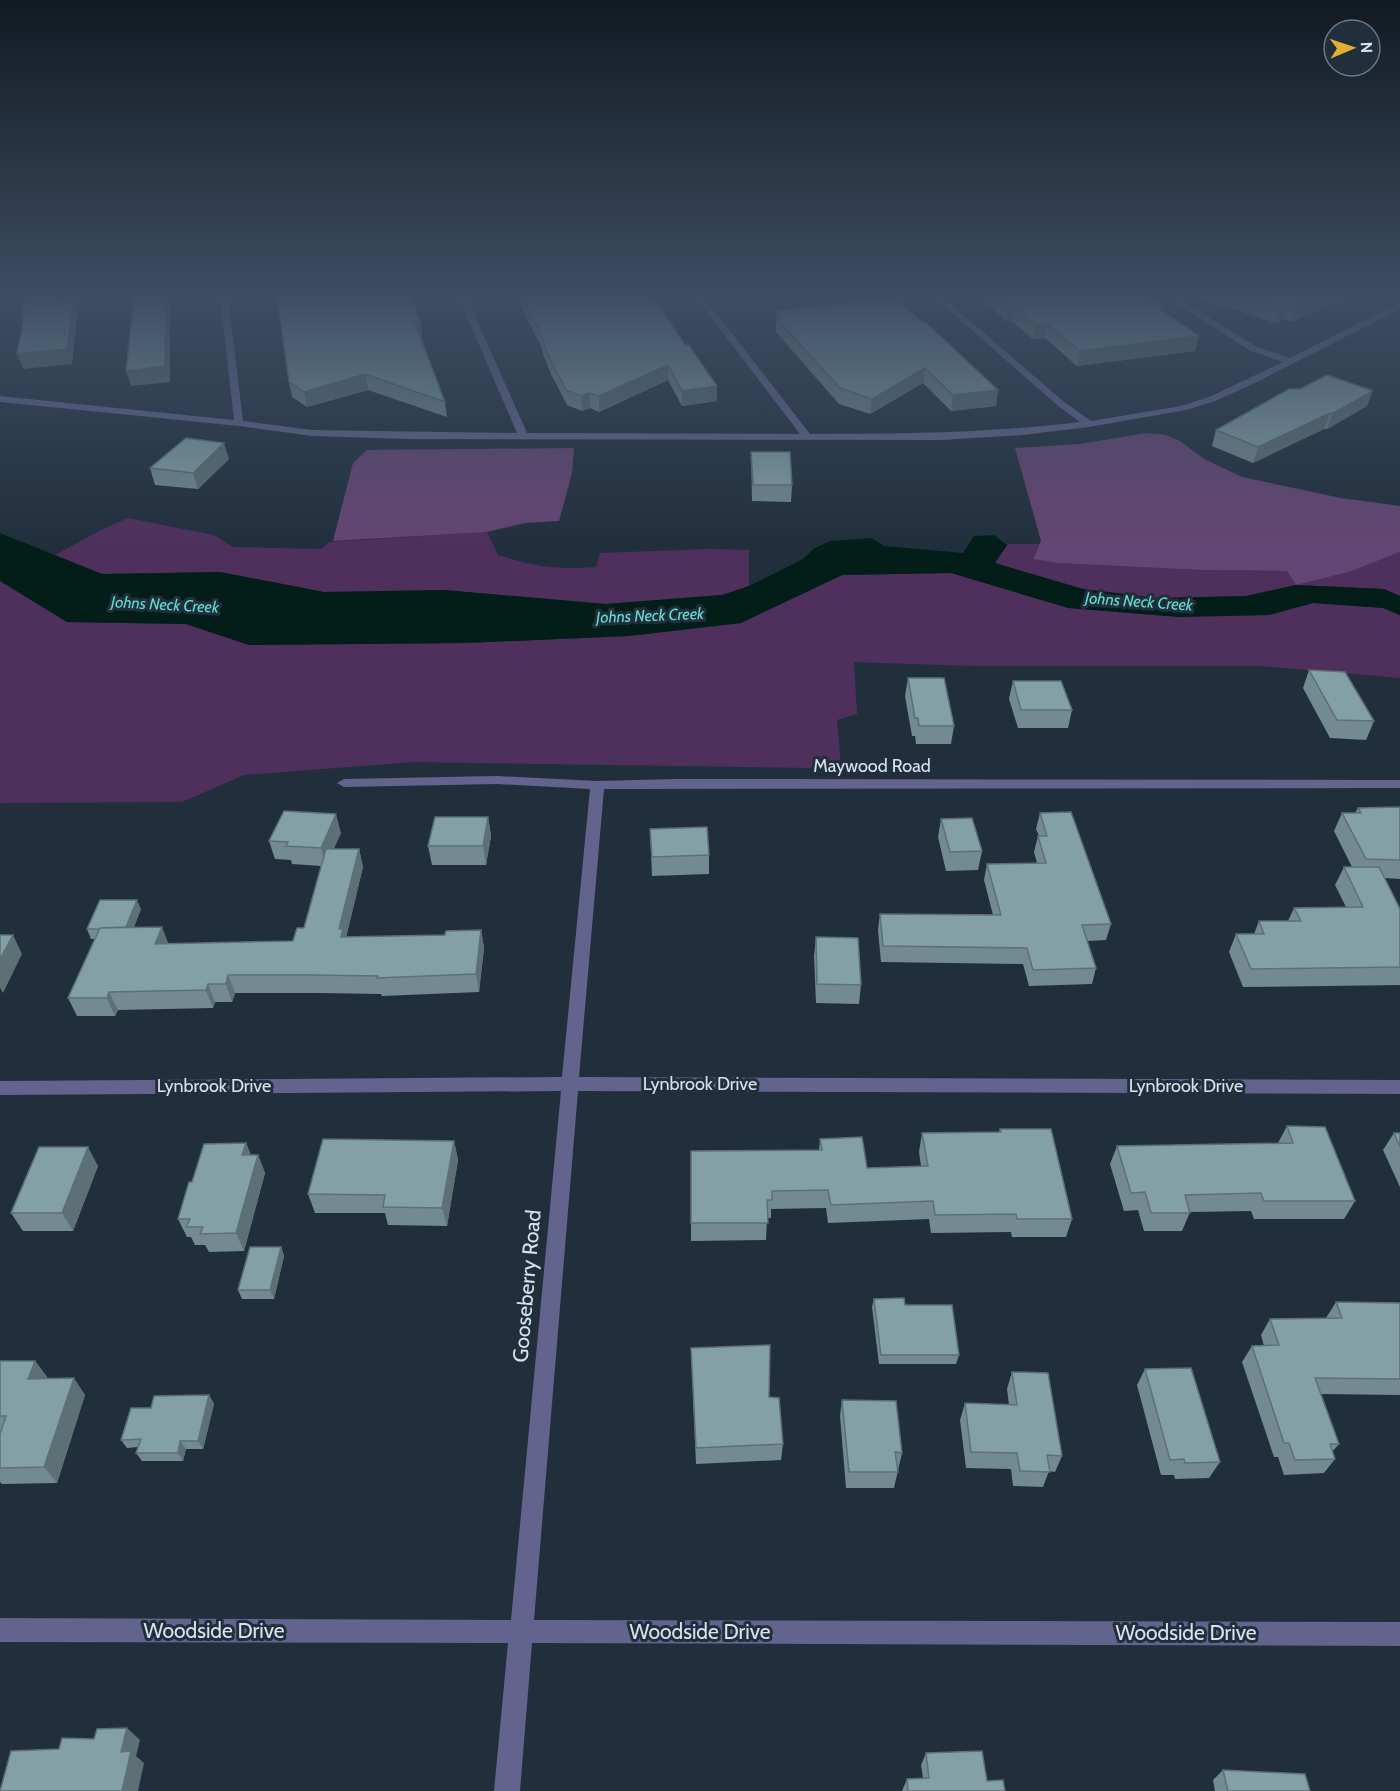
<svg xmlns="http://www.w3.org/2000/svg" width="1400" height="1791" font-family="Cabin,sans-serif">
  <rect width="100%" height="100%" fill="#212f3d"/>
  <path fill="#4f305c" d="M 128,518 L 214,535 L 233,547 L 321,549 L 329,542 L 487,532 L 498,555 C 536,567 557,570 596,567 L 600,553 L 708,549 L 749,550 L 749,586 L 722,595 L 606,604 L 444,590 L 324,592 L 220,572 L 102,574 L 55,555 L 101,530 Z
    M 1008,544 L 1040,544 L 1033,558 L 1057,563 L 1200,570 L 1287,571 L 1296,585 L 1349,572 L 1400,552 L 1400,596 L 1384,589 L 1296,585 L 1246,596 L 1158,598 L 1083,589 L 994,563 Z
    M 951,573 L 1069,608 L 1179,617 L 1269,615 L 1313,603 L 1383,608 L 1400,615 L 1400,678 L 1260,666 L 971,666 L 854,662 L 857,714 L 837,720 L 841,766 L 816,768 L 414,762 L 244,775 L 182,802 L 0,803 L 0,581 L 67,622 L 186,624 L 250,645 L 466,643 L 629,636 L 741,623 L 842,575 Z"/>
  <path fill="#654573" d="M 1146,433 L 1166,435 L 1180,441 L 1204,459 L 1242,477 L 1341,498 L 1400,506 L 1400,552 L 1349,572 L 1296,585 L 1287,571 L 1200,570 L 1057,563 L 1033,559 L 1041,541 L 1015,448 L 1080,444 Z
    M 574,448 L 572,473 L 559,521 L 525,523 L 487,532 L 333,541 L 353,463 L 367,450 Z"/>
  <path fill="#031d19" d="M 0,533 L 102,574 L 220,572 L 324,592 L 444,590 L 606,604 L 722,595 L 749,586 L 803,559 L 813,549 L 830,541 L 872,538 L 884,546 L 963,553 L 974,536 L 994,535 L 1007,545 L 995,563 L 1083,589 L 1158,598 L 1246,596 L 1296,585 L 1384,589 L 1400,596 L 1400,615 L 1383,608 L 1313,603 L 1269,615 L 1179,617 L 1068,608 L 951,573 L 842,575 L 741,623 L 629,636 L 466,643 L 249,645 L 186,624 L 67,622 L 0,581 Z"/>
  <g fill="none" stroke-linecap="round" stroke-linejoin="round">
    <path fill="#63648d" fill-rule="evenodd" d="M 220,296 L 228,296 L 243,421 L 312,430 L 517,433 L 458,296 L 466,296 L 527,433 L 800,434 L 695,296 L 703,296 L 810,434 C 902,434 989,433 1080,422 L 1057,405 L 933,296 L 941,296 L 1063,401 L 1091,421 L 1181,406 L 1209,397 L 1283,362 L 1249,350 L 1166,296 L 1175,296 L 1255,346 L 1290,358 L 1397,304 L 1400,304 L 1400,309 L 1257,382 L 1215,401 L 1186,410 L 1089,427 L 1022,435 L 942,440 L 408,439 L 312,436 L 239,426 L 0,402 L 0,396 L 234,420 Z
      M 497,776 L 597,781 L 677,779 L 1400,780 L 1400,788 L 604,789 L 579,1077 L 1400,1080 L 1400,1094 L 578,1091 L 534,1620 L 1400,1622 L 1400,1646 L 532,1643 L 520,1791 L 494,1791 L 508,1643 L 0,1642 L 0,1618 L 511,1620 L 561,1091 L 0,1095 L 0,1081 L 562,1077 L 590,789 L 497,784 L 344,787 L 337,783 L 344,779 Z"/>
  </g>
  <path fill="#728a90" d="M 518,296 L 521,296 L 685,345 L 717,386 L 717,401 L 682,406 L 668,380 L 599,412 L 590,408 L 582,411 L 567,405 L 551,374 L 543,354 L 542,348 L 518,301 Z
    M 979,296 L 1150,296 L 1163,312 L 1199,336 L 1195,351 L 1077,366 L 1045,338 L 1033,339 L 1011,321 L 1006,321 Z
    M 1192,296 L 1350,296 L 1292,322 L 1284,319 L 1276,323 Z
    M 776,311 L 998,390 L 996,406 L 951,411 L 923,383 L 870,414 L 839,404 L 776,332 Z
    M 420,322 L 422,337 L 421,337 L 445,402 L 447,417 L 368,390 L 307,407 L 292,397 L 289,382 Z
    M 1367,406 L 1327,429 L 1324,429 L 1253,463 L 1212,446 L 1216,430 Z
    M 751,452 L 792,485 L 791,502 L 752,501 Z
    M 229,459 L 198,489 L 155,485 L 150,468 Z
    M 1309,670 L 1374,721 L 1366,740 L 1330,738 L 1303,688 Z
    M 908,678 L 954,726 L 951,744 L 916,744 L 915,736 L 912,736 L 905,696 Z
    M 1013,681 L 1072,710 L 1068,728 L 1018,728 L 1009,699 Z
    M 1400,807 L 1400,879 L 1385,878 L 1400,909 L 1400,985 L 1243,987 L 1229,952 L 1236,934 L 1254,934 L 1259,921 L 1288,921 L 1294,908 L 1346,907 L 1335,885 L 1344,867 L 1352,867 L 1334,831 L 1342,813 L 1355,813 L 1358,808 Z
    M 1040,813 L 1111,924 L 1106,940 L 1087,941 L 1096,968 L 1092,984 L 1029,986 L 1023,964 L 881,962 L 878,930 L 880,914 L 993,915 L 984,880 L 987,864 L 1037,863 L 1034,852 L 1038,836 L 1039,836 L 1036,829 Z
    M 488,817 L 491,836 L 486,865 L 432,865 L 428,846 Z
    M 941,819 L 982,851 L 978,870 L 946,871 L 938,837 Z
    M 650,829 L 709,855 L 709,874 L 652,876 Z
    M 341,833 L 333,849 L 359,849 L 363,867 L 346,937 L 445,935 L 481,930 L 484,948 L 479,992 L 382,996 L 381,994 L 319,993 L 235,993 L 232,1002 L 215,1002 L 213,1008 L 118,1010 L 115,1016 L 77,1016 L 68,998 L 95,939 L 91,939 L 87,929 L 141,909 L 134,927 L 169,944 L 293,941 L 304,928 L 321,866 L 292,864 L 291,860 L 275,859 L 269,841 Z
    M 816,937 L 861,985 L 859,1004 L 816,1003 L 814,956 Z
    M 1287,1126 L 1355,1201 L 1344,1219 L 1254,1219 L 1251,1211 L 1190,1212 L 1182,1231 L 1144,1231 L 1138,1210 L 1124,1211 L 1110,1164 L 1117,1146 L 1278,1143 Z
    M 1000,1129 L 1072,1219 L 1066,1237 L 1012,1237 L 1011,1232 L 931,1233 L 929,1219 L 828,1223 L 826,1208 L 771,1209 L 771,1218 L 767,1218 L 766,1240 L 691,1241 L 691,1151 L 819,1150 L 820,1139 L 867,1168 L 921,1166 L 919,1152 L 922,1133 L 999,1132 Z
    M 1394,1133 L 1400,1133 L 1400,1187 L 1383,1150 Z
    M 454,1141 L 458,1160 L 447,1226 L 388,1225 L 385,1213 L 315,1213 L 308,1194 Z
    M 246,1143 L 251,1155 L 258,1155 L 265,1173 L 244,1251 L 209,1252 L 205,1245 L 195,1245 L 191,1237 L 187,1237 L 178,1219 L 192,1182 Z
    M 98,1166 L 73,1231 L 23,1231 L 11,1213 Z
    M 281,1247 L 284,1256 L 274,1299 L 242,1299 L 238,1290 Z
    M 874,1299 L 905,1305 L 959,1355 L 956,1364 L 879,1364 L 872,1307 Z
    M 1336,1302 L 1400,1303 L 1400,1395 L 1320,1394 L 1339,1444 L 1332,1452 L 1335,1459 L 1324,1473 L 1284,1475 L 1278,1457 L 1274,1457 L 1242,1362 L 1252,1346 L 1264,1346 L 1261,1335 L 1270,1319 L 1326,1318 Z
    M 691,1348 L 769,1397 L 783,1444 L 781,1460 L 696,1464 Z
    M 0,1361 L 35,1361 L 47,1377 L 47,1379 L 85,1395 L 57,1483 L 2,1484 L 0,1482 Z
    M 1145,1369 L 1220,1462 L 1209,1478 L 1175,1479 L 1174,1475 L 1161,1475 L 1137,1385 Z
    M 1012,1372 L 1062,1456 L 1055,1472 L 1049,1471 L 1043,1487 L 1013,1486 L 1011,1469 L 966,1468 L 960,1420 L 965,1403 L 1009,1405 L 1007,1389 Z
    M 209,1395 L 214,1404 L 203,1449 L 186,1449 L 183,1461 L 142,1461 L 136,1453 L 138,1447 L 127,1448 L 121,1440 L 151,1408 Z
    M 842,1400 L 902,1453 L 894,1488 L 846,1488 L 840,1416 Z
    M 926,1753 L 987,1781 L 1005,1791 L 902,1791 L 907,1779 L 923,1778 L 921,1765 Z
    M 1223,1770 L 1310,1791 L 1215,1791 L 1213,1780 Z"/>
  <path fill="#5c7075" d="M 74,296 L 78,310 L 72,364 L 23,369 L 17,354 Z
    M 166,296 L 170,296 L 170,382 L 131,386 L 126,371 Z
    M 1323,296 L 1350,296 L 1292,322 L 1296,307 Z
    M 1289,305 L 1284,319 L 1276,323 L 1280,309 Z
    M 1013,306 L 1011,321 L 1006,321 L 1009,307 Z
    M 1157,307 L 1164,307 L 1161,321 Z
    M 25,311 L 25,327 L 20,312 Z
    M 420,322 L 422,337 L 417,337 L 415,323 Z
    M 1047,324 L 1045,338 L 1033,339 L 1035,325 Z
    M 1199,336 L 1195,351 L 1077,366 L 1080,351 Z
    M 668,365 L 668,380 L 599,412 L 599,396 Z
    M 925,368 L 923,383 L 870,414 L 872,399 Z
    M 365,374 L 368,390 L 307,407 L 304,392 Z
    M 717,386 L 717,401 L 682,406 L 682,391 Z
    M 998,390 L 996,406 L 951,411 L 953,395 Z
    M 1373,391 L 1367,406 L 1327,429 L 1332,414 Z
    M 589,393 L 590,408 L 582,411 L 581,396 Z
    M 1330,413 L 1324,429 L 1253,463 L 1258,447 Z
    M 224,443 L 229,459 L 198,489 L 193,473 Z
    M 336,814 L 341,833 L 326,867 L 321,848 Z
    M 488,817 L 491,836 L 486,865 L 483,846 Z
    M 359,849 L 363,867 L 346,938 L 346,955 L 339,929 Z
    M 137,900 L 141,909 L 129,939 L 125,929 Z
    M 162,927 L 169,945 L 155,944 Z
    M 481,930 L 484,948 L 479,992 L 476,974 Z
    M 13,935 L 22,954 L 3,993 L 0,988 L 0,959 Z
    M 228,975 L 235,993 L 232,1002 L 226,984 Z
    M 208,984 L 215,1002 L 213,1008 L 206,990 Z
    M 109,992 L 118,1010 L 115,1016 L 107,998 Z
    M 454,1141 L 458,1160 L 447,1226 L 442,1208 Z
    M 246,1143 L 253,1161 L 242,1155 Z
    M 88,1147 L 98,1166 L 73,1231 L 62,1213 Z
    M 258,1155 L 265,1173 L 244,1251 L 236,1233 Z
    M 281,1247 L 284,1256 L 274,1299 L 270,1290 Z
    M 35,1361 L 47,1377 L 41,1396 L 28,1379 Z
    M 74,1378 L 85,1395 L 57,1483 L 44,1467 Z
    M 209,1395 L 214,1404 L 203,1449 L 198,1441 Z
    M 180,1441 L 186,1449 L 183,1461 L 178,1453 Z
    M 127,1728 L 140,1740 L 136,1756 L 144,1763 L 138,1791 L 122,1791 L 121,1752 Z"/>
  <path fill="#84a0a7" stroke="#5c7075" stroke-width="1.5" d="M 26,296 L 61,296 L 60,297 L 74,296 L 67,349 L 17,354 L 25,311 L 20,312 Z
    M 132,296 L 166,296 L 165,366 L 126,371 L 134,297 L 132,297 Z
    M 277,296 L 412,296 L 420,322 L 415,323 L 445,402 L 365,374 L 304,392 L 289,382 Z
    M 521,296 L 653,296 L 685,345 L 688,344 L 717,386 L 682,391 L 668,365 L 599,396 L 589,393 L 581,396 L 566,390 L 550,359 L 542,340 L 544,340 Z
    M 996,296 L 1150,296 L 1164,307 L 1157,307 L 1199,336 L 1080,351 L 1047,324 L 1035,325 L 1013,306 L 1009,307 Z
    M 1238,296 L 1323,296 L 1296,307 L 1289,305 L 1280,309 Z
    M 894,297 L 922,322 L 925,322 L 998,390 L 953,395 L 925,368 L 872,399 L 840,388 L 776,318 L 780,317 L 776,311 Z
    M 1327,375 L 1373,391 L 1332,414 L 1330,413 L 1258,447 L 1216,430 L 1289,389 L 1300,389 Z
    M 186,438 L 224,443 L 193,473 L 150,468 Z
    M 751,452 L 790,452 L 792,485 L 753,485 Z
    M 1309,670 L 1345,672 L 1374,721 L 1337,720 Z
    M 908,678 L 944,678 L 954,726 L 919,726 L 918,718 L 915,718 Z
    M 1013,681 L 1061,681 L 1072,710 L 1021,710 Z
    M 1400,807 L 1400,860 L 1366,859 L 1342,813 L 1361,813 L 1358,808 Z
    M 284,811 L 336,814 L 321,848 L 286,846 L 288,842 L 269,841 Z
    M 1071,812 L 1111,924 L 1082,925 L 1096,968 L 1033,970 L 1027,948 L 883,946 L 880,914 L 1001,915 L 987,864 L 1046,863 L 1038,836 L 1047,836 L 1040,813 Z
    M 435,817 L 488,817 L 483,846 L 428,846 Z
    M 972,818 L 982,851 L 950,852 L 941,819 Z
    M 707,827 L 709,855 L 652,857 L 650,829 Z
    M 326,849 L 359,849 L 339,929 L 343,929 L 341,937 L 445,935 L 446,931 L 481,930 L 476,974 L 377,978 L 378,976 L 314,975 L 228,975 L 226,984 L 208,984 L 206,990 L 109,992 L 107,998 L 68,998 L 100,928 L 162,927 L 155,944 L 293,941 L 297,928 L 304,928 Z
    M 1344,867 L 1379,867 L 1400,909 L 1400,967 L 1251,969 L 1236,934 L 1264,934 L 1259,921 L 1301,921 L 1294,908 L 1363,907 Z
    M 100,900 L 137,900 L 126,927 L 100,928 L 99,929 L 87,929 Z
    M 0,935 L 13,935 L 0,959 Z
    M 816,937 L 858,938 L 861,985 L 817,984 Z
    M 1287,1126 L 1325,1127 L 1355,1201 L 1264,1201 L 1261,1193 L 1185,1195 L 1190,1213 L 1151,1213 L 1145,1192 L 1131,1193 L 1117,1146 L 1293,1143 Z
    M 1000,1129 L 1051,1129 L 1072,1219 L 1017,1219 L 1016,1214 L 935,1215 L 933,1201 L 831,1205 L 828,1190 L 772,1191 L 772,1200 L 767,1200 L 768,1223 L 691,1223 L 691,1151 L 822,1150 L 820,1139 L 862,1137 L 867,1168 L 928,1166 L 922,1133 L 1001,1132 Z
    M 1394,1133 L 1400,1133 L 1400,1147 Z
    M 323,1139 L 454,1141 L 442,1208 L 383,1207 L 385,1195 L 308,1194 Z
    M 246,1143 L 242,1155 L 258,1155 L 236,1233 L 200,1234 L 203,1227 L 186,1227 L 190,1219 L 178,1219 L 189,1182 L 192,1182 L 204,1144 Z
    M 39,1147 L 88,1147 L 62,1213 L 11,1213 Z
    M 250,1247 L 281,1247 L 270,1290 L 238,1290 Z
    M 904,1298 L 905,1305 L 952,1305 L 959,1355 L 881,1355 L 874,1299 Z
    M 1336,1302 L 1400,1303 L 1400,1379 L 1315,1378 L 1339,1444 L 1330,1444 L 1335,1459 L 1295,1460 L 1289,1443 L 1284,1443 L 1252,1346 L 1279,1345 L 1270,1319 L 1342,1318 Z
    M 770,1345 L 769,1397 L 779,1398 L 783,1444 L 696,1448 L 691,1348 Z
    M 0,1361 L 35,1361 L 28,1379 L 74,1378 L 44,1467 L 0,1468 L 0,1434 L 6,1416 L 0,1416 Z
    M 1191,1368 L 1220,1462 L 1185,1463 L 1184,1459 L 1170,1460 L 1145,1369 Z
    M 1012,1372 L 1048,1373 L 1062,1456 L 1047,1455 L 1050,1472 L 1020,1471 L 1017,1453 L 971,1452 L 965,1403 L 1017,1405 Z
    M 209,1395 L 198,1441 L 180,1441 L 178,1453 L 136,1453 L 141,1439 L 121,1440 L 131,1408 L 151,1408 L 154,1396 Z
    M 842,1400 L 896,1401 L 902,1453 L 895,1452 L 898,1472 L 849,1472 Z
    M 127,1728 L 121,1752 L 131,1751 L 122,1791 L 0,1791 L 11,1751 L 59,1749 L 62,1738 L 94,1739 L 97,1729 Z
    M 982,1751 L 987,1781 L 1003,1780 L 1005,1791 L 908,1791 L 907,1779 L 929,1778 L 926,1753 Z
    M 1223,1770 L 1305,1774 L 1310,1791 L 1228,1791 Z"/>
  <linearGradient id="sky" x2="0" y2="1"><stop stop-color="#121a22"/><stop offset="0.54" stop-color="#3d4d62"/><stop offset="1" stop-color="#3d4d62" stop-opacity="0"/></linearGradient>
  <rect width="1400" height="546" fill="url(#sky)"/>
  <g text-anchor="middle" stroke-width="6" stroke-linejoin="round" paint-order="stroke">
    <g font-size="16" font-style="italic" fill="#63dece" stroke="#212f3d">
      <text transform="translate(1139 601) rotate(4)" y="6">Johns Neck Creek</text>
      <text transform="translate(165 604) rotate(3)" y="6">Johns Neck Creek</text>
      <text transform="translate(650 615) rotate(-2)" y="6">Johns Neck Creek</text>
    </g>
    <g font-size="18" fill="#d9e2ec" stroke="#212f3d">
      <text x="872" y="772">Maywood Road</text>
      <text x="700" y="1090">Lynbrook Drive</text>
      <text x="214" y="1092">Lynbrook Drive</text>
      <text x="1186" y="1092">Lynbrook Drive</text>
    </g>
    <g font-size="21" fill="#d9e2ec" stroke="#212f3d">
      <text transform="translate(527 1286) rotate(-85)" y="7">Gooseberry Road</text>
      <text x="214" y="1638">Woodside Drive</text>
      <text x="700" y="1639">Woodside Drive</text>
      <text x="1186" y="1640">Woodside Drive</text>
    </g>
  </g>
  <g transform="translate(1352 48) rotate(88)"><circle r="28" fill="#212f3d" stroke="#6b7783" stroke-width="1.5"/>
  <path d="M0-4.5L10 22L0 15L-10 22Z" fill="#e2af34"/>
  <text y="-9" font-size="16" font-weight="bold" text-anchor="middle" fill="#d9e2ec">N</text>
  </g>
</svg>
